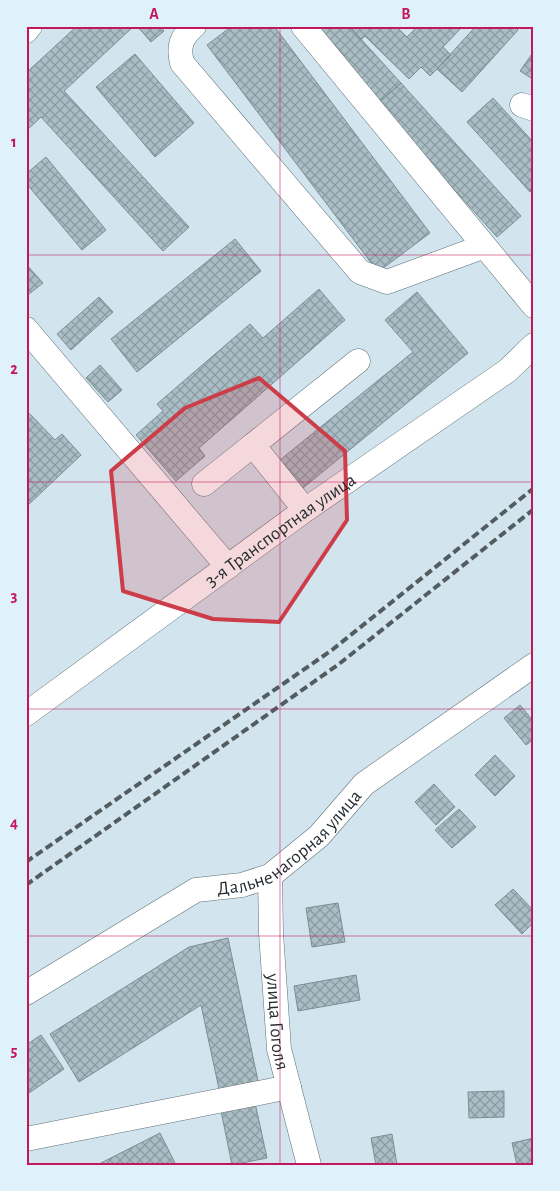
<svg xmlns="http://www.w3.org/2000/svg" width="560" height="1191" font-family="'Alegreya Sans',sans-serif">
  <defs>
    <pattern id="building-cross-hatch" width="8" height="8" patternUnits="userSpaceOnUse" patternTransform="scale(1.25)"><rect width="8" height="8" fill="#aabdc5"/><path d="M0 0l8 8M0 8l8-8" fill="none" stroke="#8a9aa1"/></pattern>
  </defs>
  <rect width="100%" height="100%" fill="#d2e5ee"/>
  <path fill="url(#building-cross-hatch)" stroke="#7c8d95" d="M 77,26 L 134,26 L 64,91 L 189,227 L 163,251 L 41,117 L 26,131 L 26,73 Z
    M 137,26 L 160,26 L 164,31 L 151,42 Z
    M 232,26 L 274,26 L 430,233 L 378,272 L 207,45 Z
    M 313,26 L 349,26 L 401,83 L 377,104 Z
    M 349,26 L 396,26 L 407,37 L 418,26 L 463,26 L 443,47 L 451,55 L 430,76 L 421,67 L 409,79 L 365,36 L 361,40 Z
    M 476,26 L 514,26 L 518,30 L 462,92 L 437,69 Z
    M 534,51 L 534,80 L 520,71 Z
    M 135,54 L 194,123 L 155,157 L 96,87 Z
    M 401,83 L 521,216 L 497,237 L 377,104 Z
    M 493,98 L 534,143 L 534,189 L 530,192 L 467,122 Z
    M 46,157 L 106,230 L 82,250 L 26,183 L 26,174 Z
    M 235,239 L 261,271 L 137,372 L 111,339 Z
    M 26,264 L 43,283 L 29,294 L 26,291 Z
    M 319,289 L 345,320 L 199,448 L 205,456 L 176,481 L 136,435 L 163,411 L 157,404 L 250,324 L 263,338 Z
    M 417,292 L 468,353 L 303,488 L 280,460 L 413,352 L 385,320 Z
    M 99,297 L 113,312 L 71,350 L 57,334 Z
    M 100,365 L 122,390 L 108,402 L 86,378 Z
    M 26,410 L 55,440 L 62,434 L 81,455 L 26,507 Z
    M 520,705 L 534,722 L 534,739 L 526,745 L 504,718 Z
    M 495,755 L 515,776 L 495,796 L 475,775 Z
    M 434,784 L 455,807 L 436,825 L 415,802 Z
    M 459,809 L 476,827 L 452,848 L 435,830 Z
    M 513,889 L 534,911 L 534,922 L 522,934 L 495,905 Z
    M 338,903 L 345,942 L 312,947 L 306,908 Z
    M 228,938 L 258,1081 L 219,1089 L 201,1005 L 79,1082 L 50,1034 L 189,947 Z
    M 356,975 L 360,1000 L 298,1011 L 294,986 Z
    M 41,1035 L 64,1069 L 26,1095 L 26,1045 Z
    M 504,1091 L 504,1117 L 469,1118 L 468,1092 Z
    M 254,1098 L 267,1158 L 232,1165 L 220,1106 Z
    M 160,1133 L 176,1165 L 97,1165 Z
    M 392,1134 L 397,1165 L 376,1165 L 371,1138 Z
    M 534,1138 L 534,1164 L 517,1165 L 512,1143 Z"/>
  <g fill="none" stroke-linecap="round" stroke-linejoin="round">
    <g stroke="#5f7077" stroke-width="25">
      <g id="minor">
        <path d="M 194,26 C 181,37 178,47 182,63 L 360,272 L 387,282 L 482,247"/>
        <path d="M 303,26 L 534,306"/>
        <path d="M 26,31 L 30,26"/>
        <path d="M 522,105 L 534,109"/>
        <path d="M 26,329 L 228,567"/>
        <path d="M 204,484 L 253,445"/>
        <path d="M 305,510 L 253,445 L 358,361"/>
        <path id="s1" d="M 26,714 L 305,510 L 507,371 L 534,345"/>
        <path id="s2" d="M 270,876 L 271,933 L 279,1049 L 309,1165"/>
        <path id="s3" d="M 26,993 L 196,890 L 242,885 L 270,876 L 319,836 L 364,784 L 534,665"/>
        <path d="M 26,1139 L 289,1087"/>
      </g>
    </g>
    <use href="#minor" stroke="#fff" stroke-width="24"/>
    <path stroke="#525c61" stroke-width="4" stroke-dasharray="8 4" stroke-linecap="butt" d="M 26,862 L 332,650 L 534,488
      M 26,885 L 339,664 L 534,509"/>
  </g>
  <path fill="#cd3d49" fill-opacity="0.2" stroke="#cd3d49" stroke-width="4" stroke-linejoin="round" d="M 259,378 L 345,451 L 347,520 L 279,622 L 213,619 L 123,591 L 111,471 L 185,408 Z"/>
  <path fill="none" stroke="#c2185b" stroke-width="1" stroke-opacity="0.55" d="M 280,26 L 280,1165M 26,255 L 534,255M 26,482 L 534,482M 26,709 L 534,709M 26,936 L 534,936"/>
  <g text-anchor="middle" stroke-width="4" stroke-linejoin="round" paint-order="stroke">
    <g font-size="19" fill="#262d31" stroke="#dff2fb">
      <text dy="7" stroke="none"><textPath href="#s1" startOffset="314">3-я Транспортная улица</textPath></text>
      <text dy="7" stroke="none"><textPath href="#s3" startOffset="308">Дальненагорная улица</textPath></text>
      <text dy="7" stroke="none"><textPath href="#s2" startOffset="146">улица Гоголя</textPath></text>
    </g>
  </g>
  <rect width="560" height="1191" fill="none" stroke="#dff2fb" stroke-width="55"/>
  <rect x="28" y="28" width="504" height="1136" fill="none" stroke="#c2185b" stroke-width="2"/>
  <g font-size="16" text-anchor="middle" font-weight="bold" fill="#c2185b">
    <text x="154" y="19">A</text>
    <text x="406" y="19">B</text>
    <text x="14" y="147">1</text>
    <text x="14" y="374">2</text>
    <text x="14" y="601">3</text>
    <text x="14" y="828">4</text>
    <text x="14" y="1056">5</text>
  </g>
</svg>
